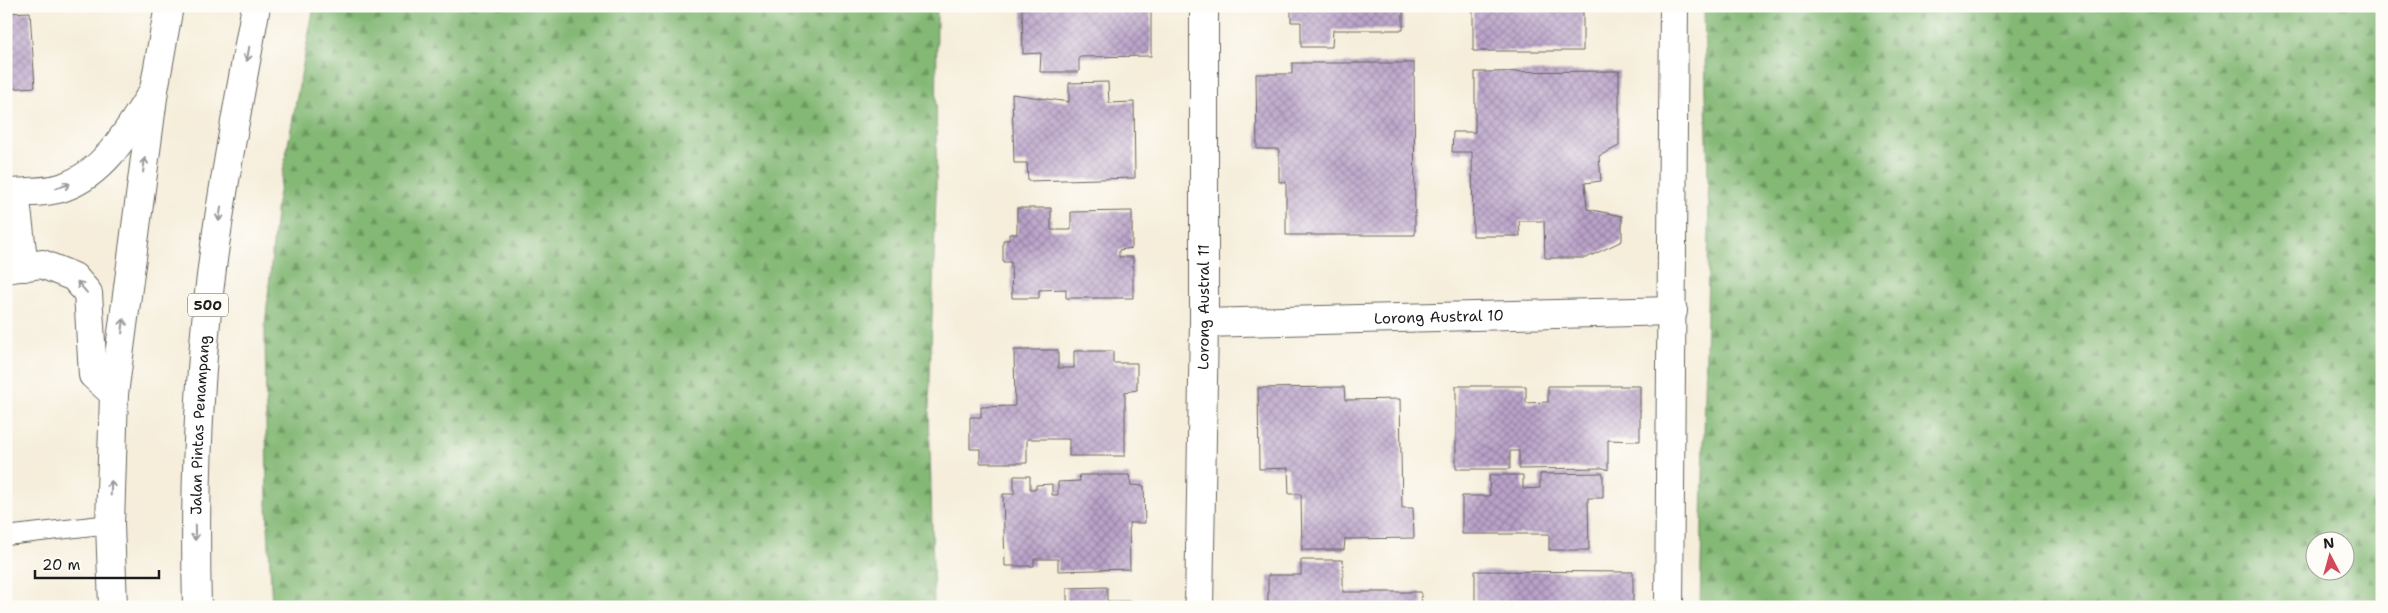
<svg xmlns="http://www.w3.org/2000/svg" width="2388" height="613" font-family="'Shantell Sans',sans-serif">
  <defs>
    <pattern id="forest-firs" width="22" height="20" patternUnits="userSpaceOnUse" patternTransform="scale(1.25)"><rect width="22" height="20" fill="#83b874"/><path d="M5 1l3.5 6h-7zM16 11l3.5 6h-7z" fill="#6a955e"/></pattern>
    <pattern id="building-cross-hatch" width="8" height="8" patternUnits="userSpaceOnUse" patternTransform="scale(1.25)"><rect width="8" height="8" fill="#baa2c9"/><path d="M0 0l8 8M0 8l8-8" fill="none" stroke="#9683a2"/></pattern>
  </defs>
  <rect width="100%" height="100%" fill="#fdfcf7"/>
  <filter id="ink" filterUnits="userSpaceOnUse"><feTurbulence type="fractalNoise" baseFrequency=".02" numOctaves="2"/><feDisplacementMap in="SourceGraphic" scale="10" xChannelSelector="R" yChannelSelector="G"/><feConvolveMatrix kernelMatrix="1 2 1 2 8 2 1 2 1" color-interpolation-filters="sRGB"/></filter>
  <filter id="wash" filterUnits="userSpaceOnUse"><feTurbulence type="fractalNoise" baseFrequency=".0096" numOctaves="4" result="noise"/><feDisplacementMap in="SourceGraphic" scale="20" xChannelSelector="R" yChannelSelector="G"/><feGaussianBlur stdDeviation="1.12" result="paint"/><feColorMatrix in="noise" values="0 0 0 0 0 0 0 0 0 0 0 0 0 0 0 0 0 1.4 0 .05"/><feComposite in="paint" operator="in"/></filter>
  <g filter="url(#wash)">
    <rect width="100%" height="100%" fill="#f6eedb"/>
    <path fill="url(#forest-firs)" stroke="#506a48" fill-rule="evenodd" d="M 314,6 L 937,6 L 936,196 L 929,409 L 934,607 L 272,607 L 267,504 L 265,327 L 277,203 Z
      M 1704,6 L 2382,6 L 2382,607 L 1700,607 L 1709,226 ZM 2316,540 L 2346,540 L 2346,570 L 2316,570 Z"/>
    <g id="blocks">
      <path fill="url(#building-cross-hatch)" d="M 1022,6 L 1151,6 L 1151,56 L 1079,57 L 1079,72 L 1040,72 L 1041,53 L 1023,54 Z
        M 1291,6 L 1403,6 L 1403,30 L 1333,30 L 1332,47 L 1301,47 L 1301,22 L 1291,22 Z
        M 1473,6 L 1583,6 L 1583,51 L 1473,51 Z
        M 30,12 L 35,87 L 6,89 L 6,13 Z
        M 1292,63 L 1414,63 L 1415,235 L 1286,235 L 1286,182 L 1279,182 L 1279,149 L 1257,149 L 1256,74 L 1292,74 Z
        M 1619,71 L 1619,146 L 1599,156 L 1601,181 L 1585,183 L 1587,209 L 1622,216 L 1622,241 L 1586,258 L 1545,258 L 1544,221 L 1519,221 L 1520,236 L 1473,236 L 1472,152 L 1452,152 L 1453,132 L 1475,132 L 1475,72 Z
        M 1108,82 L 1109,103 L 1134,102 L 1135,178 L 1028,181 L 1027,163 L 1014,163 L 1012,94 L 1069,102 L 1069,83 Z
        M 1017,208 L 1051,208 L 1051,230 L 1071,230 L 1071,212 L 1132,211 L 1132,248 L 1119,250 L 1119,257 L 1133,257 L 1133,298 L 1066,298 L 1066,289 L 1039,290 L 1039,298 L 1012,298 L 1011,262 L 1003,262 L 1003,240 L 1009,240 L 1009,234 L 1017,234 Z
        M 1014,350 L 1058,350 L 1058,368 L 1074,368 L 1074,351 L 1113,351 L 1113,363 L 1137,363 L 1137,390 L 1125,392 L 1125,456 L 1069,456 L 1069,439 L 1027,439 L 1027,463 L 980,463 L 980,449 L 970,449 L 970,417 L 981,417 L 981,407 L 1015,406 Z
        M 1456,386 L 1526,386 L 1526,403 L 1548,402 L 1548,386 L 1640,386 L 1640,441 L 1608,440 L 1608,470 L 1604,468 L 1519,469 L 1519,451 L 1510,451 L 1510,469 L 1456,469 Z
        M 1344,387 L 1345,400 L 1400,399 L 1402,508 L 1413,508 L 1414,538 L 1345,539 L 1344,550 L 1302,550 L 1301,494 L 1289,494 L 1288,468 L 1259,469 L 1258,388 Z
        M 1603,473 L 1603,498 L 1588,498 L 1589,550 L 1549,550 L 1549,534 L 1462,534 L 1462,496 L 1490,496 L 1489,475 L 1523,475 L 1523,489 L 1540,488 L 1540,474 Z
        M 1079,475 L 1129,475 L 1131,485 L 1144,486 L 1145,523 L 1129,523 L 1130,569 L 1058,571 L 1058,559 L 1034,559 L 1034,566 L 1005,566 L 1003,494 L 1014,494 L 1014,476 L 1030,476 L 1030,489 L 1036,489 L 1036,485 L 1052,484 L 1052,495 L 1058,495 L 1058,482 L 1080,481 Z
        M 1301,560 L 1343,560 L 1343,592 L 1421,592 L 1422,607 L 1268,607 L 1268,575 L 1301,575 Z
        M 1475,571 L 1633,572 L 1633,606 L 1475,607 Z
        M 1107,587 L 1107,601 L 1133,601 L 1134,607 L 1060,607 L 1067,601 L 1067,588 Z"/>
    </g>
  </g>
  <g filter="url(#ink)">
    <use href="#blocks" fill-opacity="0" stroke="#68665f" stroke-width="1"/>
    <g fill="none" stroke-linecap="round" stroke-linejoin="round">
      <g stroke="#68665f" stroke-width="20">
        <path id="lane" d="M 6,536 L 110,524"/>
      </g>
      <g stroke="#68665f" stroke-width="30">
        <g id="street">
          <path d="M 6,193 C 24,192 47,193 64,187 C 107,172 131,125 154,90"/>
          <path d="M 15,193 L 24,267"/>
          <path d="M 6,269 L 42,264 L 74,277 L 88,293 L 93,375 L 114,394"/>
          <path id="s1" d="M 1204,323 L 1673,311"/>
          <path id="s2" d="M 1199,607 L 1204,323 L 1204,6"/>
          <path d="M 1669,607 L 1674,6"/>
        </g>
      </g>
      <g stroke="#68665f" stroke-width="30">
        <g id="primary">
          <path d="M 113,607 L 110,524 L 114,394 L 154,90 L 169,6"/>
          <path id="s3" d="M 197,607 C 194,491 198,375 213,260 C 224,175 241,90 256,6"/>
        </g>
      </g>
      <use href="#lane" stroke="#fff" stroke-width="18"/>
      <use href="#street" stroke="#fff" stroke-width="28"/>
      <use href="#primary" stroke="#fff" stroke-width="28"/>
    </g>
    <defs><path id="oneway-shaft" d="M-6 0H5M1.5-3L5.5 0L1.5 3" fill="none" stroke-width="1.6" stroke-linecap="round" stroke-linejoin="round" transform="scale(1.25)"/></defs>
    <g stroke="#999">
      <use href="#oneway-shaft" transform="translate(248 54) rotate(100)"/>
      <use href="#oneway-shaft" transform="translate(144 165) rotate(-83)"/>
      <use href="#oneway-shaft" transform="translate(63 186) rotate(-17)"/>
      <use href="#oneway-shaft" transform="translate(220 214) rotate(99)"/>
      <use href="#oneway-shaft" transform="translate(82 287) rotate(-131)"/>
      <use href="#oneway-shaft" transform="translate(123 326) rotate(-83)"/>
      <use href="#oneway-shaft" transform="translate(111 488) rotate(-88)"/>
      <use href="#oneway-shaft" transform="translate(195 533) rotate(89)"/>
    </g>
  </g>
  <g text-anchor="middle" stroke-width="5" stroke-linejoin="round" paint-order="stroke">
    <rect fill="#fdfcf7" stroke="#605f5e" stroke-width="1" x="188" y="293.5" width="40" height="23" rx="4"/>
    <g font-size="14" font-weight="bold" fill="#1c1c1c">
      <text x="208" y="310">500</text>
    </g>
    <g font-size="15" fill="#1c1c1c" stroke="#fdfcf7">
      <text dy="5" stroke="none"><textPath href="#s2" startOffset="300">Lorong Austral 11</textPath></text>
      <text dy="5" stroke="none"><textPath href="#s1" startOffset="235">Lorong Austral 10</textPath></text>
      <text dy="5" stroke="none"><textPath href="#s3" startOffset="182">Jalan Pintas Penampang</textPath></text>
    </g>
  </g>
  <rect width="2388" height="613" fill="none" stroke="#fdfcf7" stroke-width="25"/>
  <g transform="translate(2330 556) rotate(354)"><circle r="24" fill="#fdfcf7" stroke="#a3a29f"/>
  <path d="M0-4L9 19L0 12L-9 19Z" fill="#d1495b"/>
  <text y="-8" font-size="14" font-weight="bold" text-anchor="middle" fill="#1c1c1c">N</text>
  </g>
  <path d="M35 570v8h124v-8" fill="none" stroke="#1c1c1c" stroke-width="2.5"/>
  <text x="42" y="570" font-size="15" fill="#1c1c1c" stroke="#fdfcf7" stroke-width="4" paint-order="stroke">20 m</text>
</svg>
